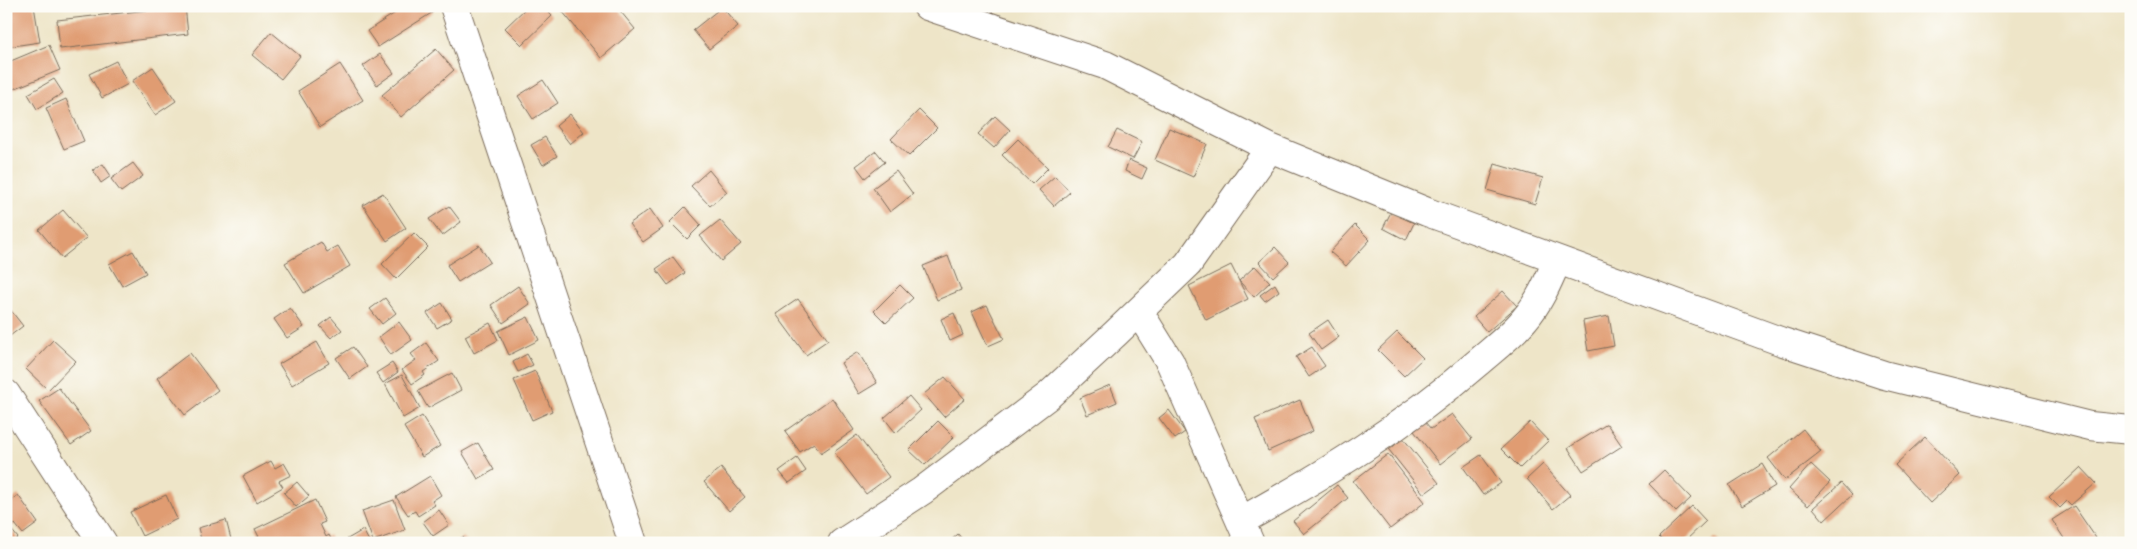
<svg xmlns="http://www.w3.org/2000/svg" width="2137" height="549" font-family="'Shantell Sans',sans-serif">
  <rect width="100%" height="100%" fill="#fdfcf7"/>
  <filter id="ink" filterUnits="userSpaceOnUse"><feTurbulence type="fractalNoise" baseFrequency=".02" numOctaves="2"/><feDisplacementMap in="SourceGraphic" scale="10" xChannelSelector="R" yChannelSelector="G"/><feConvolveMatrix kernelMatrix="1 2 1 2 8 2 1 2 1" color-interpolation-filters="sRGB"/></filter>
  <filter id="wash" filterUnits="userSpaceOnUse"><feTurbulence type="fractalNoise" baseFrequency=".0096" numOctaves="4" result="noise"/><feDisplacementMap in="SourceGraphic" scale="20" xChannelSelector="R" yChannelSelector="G"/><feGaussianBlur stdDeviation="1.12" result="paint"/><feColorMatrix in="noise" values="0 0 0 0 0 0 0 0 0 0 0 0 0 0 0 0 0 1.4 0 .05"/><feComposite in="paint" operator="in"/></filter>
  <g filter="url(#wash)">
    <rect width="100%" height="100%" fill="#eee5c8"/>
    <g id="blocks">
      <path fill="#e09c72" d="M 6,6 L 34,6 L 40,42 L 6,47 Z
        M 185,6 L 188,34 L 60,49 L 57,20 Z
        M 406,6 L 429,6 L 433,12 L 378,47 L 367,31 Z
        M 528,6 L 543,6 L 552,16 L 522,45 L 505,28 Z
        M 568,6 L 616,6 L 635,29 L 601,58 L 562,11 Z
        M 722,7 L 738,26 L 709,49 L 693,30 Z
        M 271,32 L 300,56 L 281,79 L 252,55 Z
        M 49,45 L 60,70 L 6,92 L 6,63 Z
        M 436,49 L 454,70 L 401,117 L 382,95 Z
        M 380,54 L 394,73 L 377,85 L 363,66 Z
        M 116,61 L 128,84 L 102,98 L 89,74 Z
        M 340,64 L 363,100 L 320,127 L 298,91 Z
        M 153,67 L 176,101 L 155,115 L 132,81 Z
        M 54,79 L 63,93 L 37,109 L 28,94 Z
        M 543,80 L 558,103 L 533,119 L 518,96 Z
        M 66,99 L 84,141 L 64,149 L 46,108 Z
        M 919,110 L 937,128 L 909,156 L 891,139 Z
        M 570,114 L 584,132 L 570,144 L 556,126 Z
        M 995,116 L 1010,130 L 994,148 L 978,134 Z
        M 1169,128 L 1207,144 L 1193,177 L 1155,160 Z
        M 1117,130 L 1142,142 L 1133,159 L 1108,147 Z
        M 545,137 L 557,156 L 543,165 L 531,145 Z
        M 1018,139 L 1048,168 L 1032,184 L 1002,155 Z
        M 876,151 L 885,162 L 865,178 L 856,166 Z
        M 1129,160 L 1147,168 L 1142,179 L 1125,171 Z
        M 133,163 L 143,176 L 121,192 L 111,179 Z
        M 103,164 L 111,176 L 101,183 L 93,170 Z
        M 1495,164 L 1543,178 L 1535,204 L 1487,190 Z
        M 709,170 L 727,192 L 710,206 L 691,186 Z
        M 896,171 L 913,194 L 890,212 L 873,188 Z
        M 1055,176 L 1070,192 L 1054,206 L 1039,190 Z
        M 383,193 L 406,228 L 387,241 L 363,205 Z
        M 449,206 L 461,222 L 442,236 L 429,219 Z
        M 685,207 L 701,225 L 687,239 L 670,222 Z
        M 650,209 L 663,228 L 643,242 L 629,224 Z
        M 63,210 L 87,238 L 62,258 L 39,230 Z
        M 1391,212 L 1414,223 L 1406,240 L 1383,228 Z
        M 720,220 L 741,244 L 721,261 L 700,236 Z
        M 1355,225 L 1370,240 L 1346,266 L 1330,252 Z
        M 414,233 L 428,247 L 396,279 L 382,264 Z
        M 321,242 L 327,252 L 338,246 L 350,266 L 304,293 L 285,263 Z
        M 479,245 L 490,262 L 458,282 L 447,265 Z
        M 1275,247 L 1289,262 L 1273,277 L 1259,262 Z
        M 133,251 L 146,273 L 122,286 L 109,264 Z
        M 948,256 L 961,290 L 937,300 L 923,266 Z
        M 673,257 L 685,273 L 668,285 L 656,269 Z
        M 1231,265 L 1248,299 L 1206,320 L 1189,286 Z
        M 1255,266 L 1270,282 L 1254,297 L 1239,281 Z
        M 1275,284 L 1279,291 L 1265,301 L 1260,295 Z
        M 900,285 L 913,298 L 886,323 L 874,311 Z
        M 518,286 L 530,304 L 503,323 L 491,305 Z
        M 1503,291 L 1517,306 L 1487,332 L 1474,317 Z
        M 385,298 L 396,313 L 382,324 L 370,309 Z
        M 798,299 L 828,340 L 806,355 L 776,314 Z
        M 442,303 L 452,319 L 437,328 L 427,313 Z
        M 987,305 L 1004,339 L 988,346 L 972,312 Z
        M 9,308 L 23,326 L 6,339 L 6,310 Z
        M 290,308 L 304,327 L 287,338 L 274,319 Z
        M 954,313 L 963,335 L 950,341 L 941,319 Z
        M 1609,316 L 1614,346 L 1588,351 L 1583,321 Z
        M 331,317 L 342,330 L 331,338 L 320,326 Z
        M 528,317 L 539,340 L 509,355 L 498,331 Z
        M 1328,320 L 1339,337 L 1321,350 L 1309,333 Z
        M 399,322 L 412,340 L 391,355 L 379,337 Z
        M 490,323 L 498,340 L 474,353 L 465,336 Z
        M 1397,332 L 1423,358 L 1404,376 L 1378,350 Z
        M 53,340 L 76,361 L 48,390 L 26,369 Z
        M 317,342 L 329,363 L 292,385 L 279,364 Z
        M 426,343 L 439,361 L 423,372 L 425,375 L 412,384 L 402,370 L 416,360 L 411,354 Z
        M 353,347 L 367,367 L 350,379 L 336,358 Z
        M 1312,347 L 1325,366 L 1309,377 L 1296,357 Z
        M 858,352 L 877,383 L 859,394 L 841,363 Z
        M 190,353 L 218,390 L 185,415 L 157,378 Z
        M 527,354 L 533,365 L 518,372 L 513,362 Z
        M 392,363 L 398,372 L 383,383 L 376,373 Z
        M 535,371 L 552,411 L 532,420 L 514,380 Z
        M 452,373 L 461,390 L 428,408 L 418,391 Z
        M 402,375 L 420,408 L 403,418 L 385,384 Z
        M 945,377 L 965,399 L 944,417 L 924,394 Z
        M 1110,385 L 1117,402 L 1087,415 L 1080,398 Z
        M 59,388 L 91,431 L 71,445 L 39,401 Z
        M 909,396 L 921,410 L 896,433 L 884,418 Z
        M 832,398 L 854,430 L 821,453 L 814,443 L 800,452 L 785,431 Z
        M 1300,400 L 1313,431 L 1268,451 L 1255,419 Z
        M 1169,410 L 1185,432 L 1175,439 L 1159,418 Z
        M 1452,414 L 1472,439 L 1440,464 L 1414,431 L 1425,422 L 1431,429 Z
        M 422,416 L 440,446 L 422,457 L 404,427 Z
        M 938,421 L 954,437 L 925,465 L 909,450 Z
        M 1530,422 L 1548,441 L 1520,468 L 1501,449 Z
        M 1607,424 L 1622,446 L 1583,471 L 1568,448 Z
        M 1803,429 L 1821,452 L 1785,480 L 1768,458 Z
        M 857,435 L 889,477 L 866,494 L 834,452 Z
        M 1925,437 L 1960,475 L 1930,503 L 1895,465 Z
        M 1403,438 L 1439,483 L 1424,494 L 1389,450 Z
        M 478,443 L 494,470 L 478,479 L 462,452 Z
        M 1388,454 L 1425,502 L 1390,529 L 1353,481 Z
        M 1481,455 L 1501,483 L 1483,495 L 1463,467 Z
        M 797,458 L 806,471 L 789,483 L 779,471 Z
        M 271,461 L 275,468 L 284,463 L 291,475 L 279,481 L 283,487 L 257,502 L 243,476 Z
        M 1543,464 L 1570,495 L 1553,509 L 1527,479 Z
        M 1762,464 L 1775,486 L 1742,506 L 1729,485 Z
        M 1811,464 L 1830,482 L 1808,506 L 1789,489 Z
        M 2081,467 L 2096,483 L 2071,505 L 2067,501 L 2060,508 L 2049,497 Z
        M 721,468 L 745,497 L 729,511 L 704,482 Z
        M 1664,470 L 1691,498 L 1676,512 L 1649,484 Z
        M 430,476 L 441,495 L 432,501 L 435,505 L 418,516 L 415,511 L 408,515 L 396,497 Z
        M 297,482 L 309,496 L 296,507 L 284,493 Z
        M 1841,483 L 1852,495 L 1824,521 L 1813,508 Z
        M 1337,485 L 1348,498 L 1304,534 L 1293,521 Z
        M 18,495 L 38,523 L 23,534 L 15,524 L 10,528 L 18,538 L 12,543 L 6,543 L 6,504 Z
        M 166,495 L 177,519 L 142,536 L 130,512 Z
        M 315,500 L 325,522 L 320,524 L 326,537 L 329,535 L 333,543 L 245,543 L 259,537 L 255,529 Z
        M 394,500 L 405,530 L 373,541 L 362,511 Z
        M 1692,506 L 1706,521 L 1683,543 L 1665,543 L 1659,537 Z
        M 2074,506 L 2096,538 L 2089,543 L 2067,543 L 2052,520 Z
        M 439,510 L 449,525 L 433,536 L 423,522 Z
        M 226,520 L 232,543 L 202,543 L 198,528 Z
        M 363,530 L 370,543 L 345,543 L 344,541 Z
        M 958,534 L 965,543 L 948,543 Z
        M 463,537 L 468,543 L 455,543 Z
        M 1715,538 L 1720,543 L 1710,543 Z"/>
    </g>
  </g>
  <g filter="url(#ink)">
    <use href="#blocks" fill-opacity="0" stroke="#7a6b5a" stroke-width="1"/>
    <g fill="none" stroke-linecap="round" stroke-linejoin="round">
      <g stroke="#7a6b5a" stroke-width="30">
        <path id="minor" d="M 454,6 L 633,543
          M 927,6 L 1105,65 L 1270,148 L 1427,212 L 1780,341 L 1884,375 L 2090,426 L 2131,430
          M 1139,312 L 1170,362 L 1250,543
          M 6,394 L 103,543
          M 1241,521 C 1324,475 1405,426 1476,364 C 1492,350 1511,336 1524,320 C 1539,303 1548,282 1557,261
          M 842,543 L 922,491 L 1048,396 L 1116,333 L 1188,264 L 1270,148"/>
      </g>
      <use href="#minor" stroke="#fff" stroke-width="28"/>
    </g>
  </g>
  <rect width="2137" height="549" fill="none" stroke="#fdfcf7" stroke-width="25"/>
</svg>
